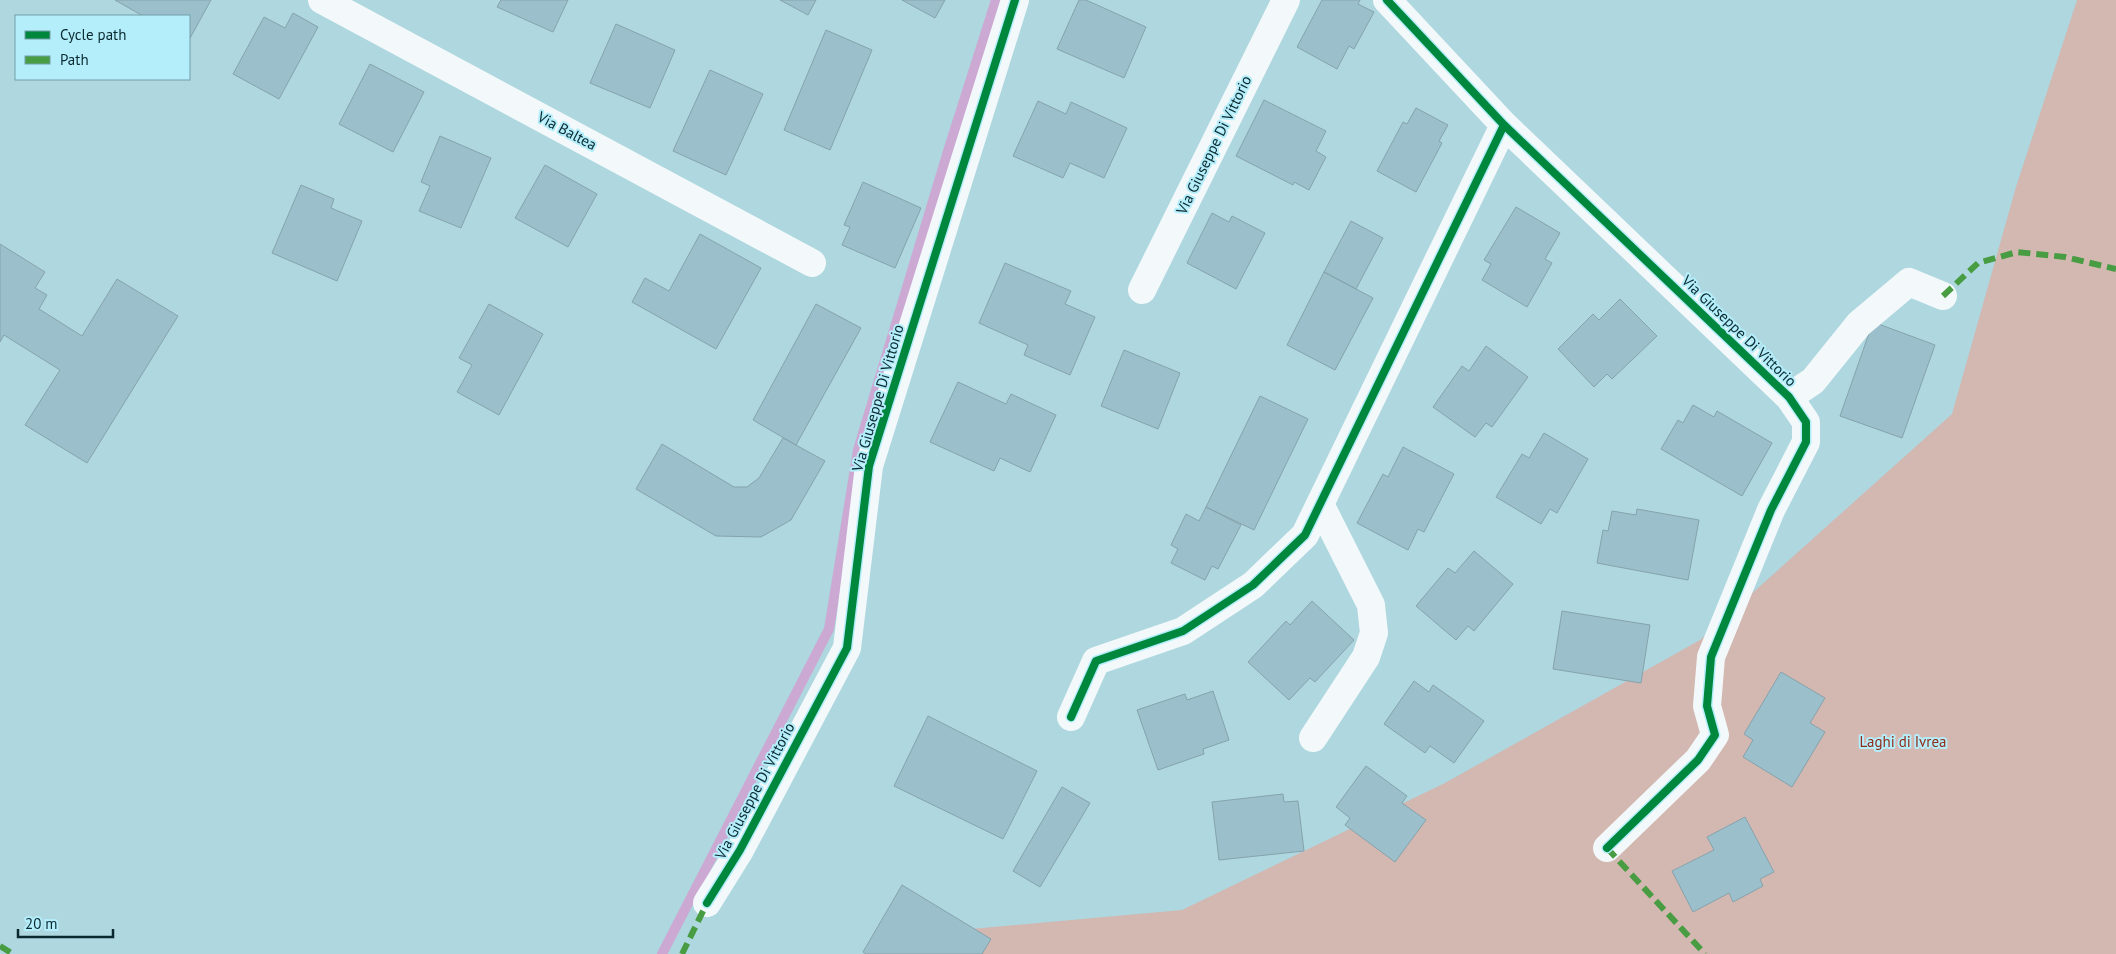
<svg xmlns="http://www.w3.org/2000/svg" width="2116" height="954" font-family="'PT Sans',sans-serif">
  <rect width="100%" height="100%" fill="#aed7df"/>
  <path fill="#d3b7b1" d="M 2077,0 L 2116,0 L 2116,954 L 892,954 L 906,935 L 1182,910 L 1445,783 L 1700,640 L 1952,414 L 2016,187 Z"/>
  <g fill="none" stroke-linecap="round" stroke-linejoin="round">
    <path stroke="#cca9d3" stroke-width="10" d="M 662,954 L 829,629 L 858,450 L 949,148 L 996,0"/>
  </g>
  <path fill="#9cbfcc" stroke="#85a3ac" d="M 115,0 L 211,0 L 189,40 L 189,16 L 143,16 Z
    M 501,0 L 568,0 L 553,32 L 497,7 Z
    M 780,0 L 816,0 L 808,15 Z
    M 902,0 L 945,0 L 935,18 Z
    M 1079,0 L 1086,0 L 1146,27 L 1124,78 L 1057,49 Z
    M 1322,0 L 1360,0 L 1358,4 L 1374,12 L 1354,49 L 1349,46 L 1337,69 L 1297,47 Z
    M 293,13 L 318,27 L 279,99 L 233,74 L 264,17 L 285,28 Z
    M 616,24 L 675,50 L 650,108 L 590,83 Z
    M 826,30 L 872,50 L 830,150 L 784,130 Z
    M 370,64 L 424,92 L 393,152 L 339,124 Z
    M 710,70 L 763,94 L 726,175 L 673,151 Z
    M 1264,100 L 1326,131 L 1316,151 L 1326,157 L 1309,190 L 1294,182 L 1293,185 L 1236,156 Z
    M 1038,101 L 1066,114 L 1071,102 L 1127,128 L 1104,178 L 1070,163 L 1063,178 L 1013,156 Z
    M 1416,108 L 1448,125 L 1439,141 L 1442,143 L 1416,192 L 1377,171 L 1403,122 L 1407,124 Z
    M 440,136 L 491,158 L 461,228 L 419,211 L 430,186 L 421,182 Z
    M 545,165 L 597,194 L 568,247 L 515,218 Z
    M 863,182 L 921,208 L 895,268 L 842,245 L 850,227 L 844,225 Z
    M 301,185 L 334,199 L 331,208 L 362,221 L 337,281 L 272,253 Z
    M 1516,207 L 1560,233 L 1545,259 L 1552,263 L 1527,307 L 1482,280 L 1491,264 L 1484,260 Z
    M 1212,213 L 1229,222 L 1232,216 L 1265,233 L 1236,289 L 1187,263 Z
    M 1351,221 L 1383,238 L 1356,289 L 1324,272 Z
    M 700,234 L 761,268 L 716,349 L 632,302 L 645,278 L 669,291 Z
    M 0,244 L 45,272 L 35,288 L 47,295 L 39,309 L 82,336 L 117,279 L 178,316 L 87,463 L 25,425 L 60,370 L 4,335 L 0,342 Z
    M 1005,263 L 1071,291 L 1065,304 L 1095,317 L 1070,375 L 1024,355 L 1028,345 L 979,323 Z
    M 1324,272 L 1373,298 L 1335,370 L 1287,345 Z
    M 1620,299 L 1657,336 L 1612,379 L 1607,374 L 1594,387 L 1558,349 L 1593,314 L 1599,320 Z
    M 489,304 L 543,334 L 499,415 L 457,392 L 472,365 L 459,358 Z
    M 816,304 L 861,328 L 796,445 L 753,420 Z
    M 1873,322 L 1935,345 L 1902,438 L 1840,416 Z
    M 1486,346 L 1528,377 L 1492,427 L 1486,423 L 1475,437 L 1433,407 L 1462,366 L 1469,371 Z
    M 1124,350 L 1180,373 L 1158,429 L 1101,406 Z
    M 958,382 L 1006,404 L 1011,394 L 1056,415 L 1030,472 L 1000,458 L 994,471 L 930,442 Z
    M 1260,396 L 1308,419 L 1254,530 L 1206,507 Z
    M 1693,405 L 1714,417 L 1717,411 L 1772,443 L 1742,496 L 1661,449 L 1678,420 L 1683,423 Z
    M 1544,433 L 1588,459 L 1557,513 L 1550,509 L 1541,524 L 1496,497 L 1522,454 L 1529,458 Z
    M 783,438 L 825,461 L 791,520 L 761,537 L 716,536 L 636,489 L 662,444 L 734,487 L 747,487 L 759,478 Z
    M 1403,447 L 1454,474 L 1424,532 L 1418,529 L 1408,550 L 1357,523 L 1383,474 L 1388,477 Z
    M 1206,507 L 1241,525 L 1218,569 L 1212,566 L 1205,580 L 1171,563 L 1178,549 L 1171,545 L 1186,514 L 1199,521 Z
    M 1637,509 L 1699,520 L 1688,580 L 1597,563 L 1603,530 L 1608,531 L 1612,511 L 1636,515 Z
    M 1474,551 L 1513,584 L 1474,631 L 1468,626 L 1456,640 L 1416,606 L 1448,568 L 1455,573 Z
    M 1312,601 L 1354,640 L 1315,682 L 1310,678 L 1289,700 L 1248,662 L 1286,621 L 1290,625 Z
    M 1562,611 L 1650,625 L 1641,683 L 1553,669 Z
    M 1781,672 L 1825,698 L 1810,723 L 1825,732 L 1792,787 L 1743,757 L 1753,740 L 1744,734 Z
    M 1414,681 L 1429,692 L 1433,685 L 1484,721 L 1454,763 L 1430,746 L 1425,753 L 1384,724 Z
    M 1213,691 L 1229,740 L 1203,749 L 1204,754 L 1158,770 L 1137,710 L 1185,694 L 1187,700 Z
    M 928,716 L 1037,771 L 1003,839 L 894,786 Z
    M 1366,766 L 1407,796 L 1402,803 L 1426,820 L 1395,862 L 1345,825 L 1350,818 L 1336,807 Z
    M 1062,787 L 1090,803 L 1040,887 L 1013,871 Z
    M 1283,794 L 1284,802 L 1298,801 L 1304,851 L 1219,860 L 1212,802 Z
    M 1745,817 L 1774,872 L 1760,879 L 1763,886 L 1733,902 L 1729,893 L 1693,912 L 1672,871 L 1714,850 L 1707,837 Z
    M 902,885 L 991,939 L 982,954 L 866,954 L 863,952 Z"/>
  <g fill="none" stroke-linecap="round" stroke-linejoin="round">
    <path stroke="#f3f9fa" stroke-width="28" d="M 322,0 L 812,263
      M 1387,0 L 1504,125 L 1789,397 L 1806,422 L 1806,442 L 1771,510 L 1711,657 L 1707,706 L 1715,735 L 1698,760 L 1607,848
      M 1142,290 L 1286,0
      M 1789,397 L 1813,381 L 1859,324 L 1909,282 L 1943,296
      M 1071,717 L 1096,661 L 1183,631 L 1253,585 L 1305,535 L 1504,125
      M 1313,738 L 1366,657 L 1374,633 L 1371,605 L 1320,504
      M 707,903 L 740,850 L 847,648 L 869,466 L 1015,0"/>
    <path stroke="#489c42" stroke-width="6" stroke-dasharray="12 6" stroke-linecap="butt" d="M 1943,296 L 1978,263 L 2017,252 L 2065,257 L 2116,269
      M 1607,848 L 1705,954
      M 0,946 L 13,954
      M 682,954 L 707,903"/>
    <g stroke="#b5eefb" stroke-width="11">
      <path id="cycleway" d="M 1387,0 L 1504,125 L 1789,397 L 1806,422 L 1806,442 L 1771,510 L 1711,657 L 1707,706 L 1715,735 L 1698,760 L 1607,848
        M 1071,717 L 1096,661 L 1183,631 L 1253,585 L 1305,535 L 1504,125
        M 707,903 L 740,850 L 847,648 L 869,466 L 1015,0"/>
    </g>
    <use href="#cycleway" stroke="#00873e" stroke-width="8"/>
  </g>
  <g text-anchor="middle" stroke-width="4" stroke-linejoin="round" paint-order="stroke">
    <g font-size="15" fill="#09292f" stroke="#b5eefb">
      <text transform="translate(567 131) rotate(28)" y="5">Via Baltea</text>
      <text transform="translate(1214 145) rotate(-64)" y="5">Via Giuseppe Di Vittorio</text>
      <text transform="translate(1739 331) rotate(44)" y="5">Via Giuseppe Di Vittorio</text>
      <text transform="translate(878 398) rotate(-74)" y="5">Via Giuseppe Di Vittorio</text>
      <text transform="translate(755 791) rotate(-62)" y="5">Via Giuseppe Di Vittorio</text>
    </g>
    <g font-size="15" fill="#902a18" stroke="#b5eefb">
      <text x="1903" y="747">Laghi di Ivrea</text>
    </g>
  </g>
  <rect x="15" y="15" width="175" height="65" fill="#b5eefb" stroke="#709fa9"/>
  <rect x="25" y="31" width="25" height="8" fill="#00873e" stroke="#709fa9"/>
  <text x="60" y="40" font-size="15" fill="#09292f">Cycle path</text>
  <rect x="25" y="56" width="25" height="8" fill="#489c42" stroke="#709fa9"/>
  <text x="60" y="65" font-size="15" fill="#09292f">Path</text>
  <path d="M18 929v8h95v-8" fill="none" stroke="#09292f" stroke-width="2.5"/>
  <text x="25" y="929" font-size="15" fill="#09292f" stroke="#b5eefb" stroke-width="4" paint-order="stroke">20 m</text>
</svg>
